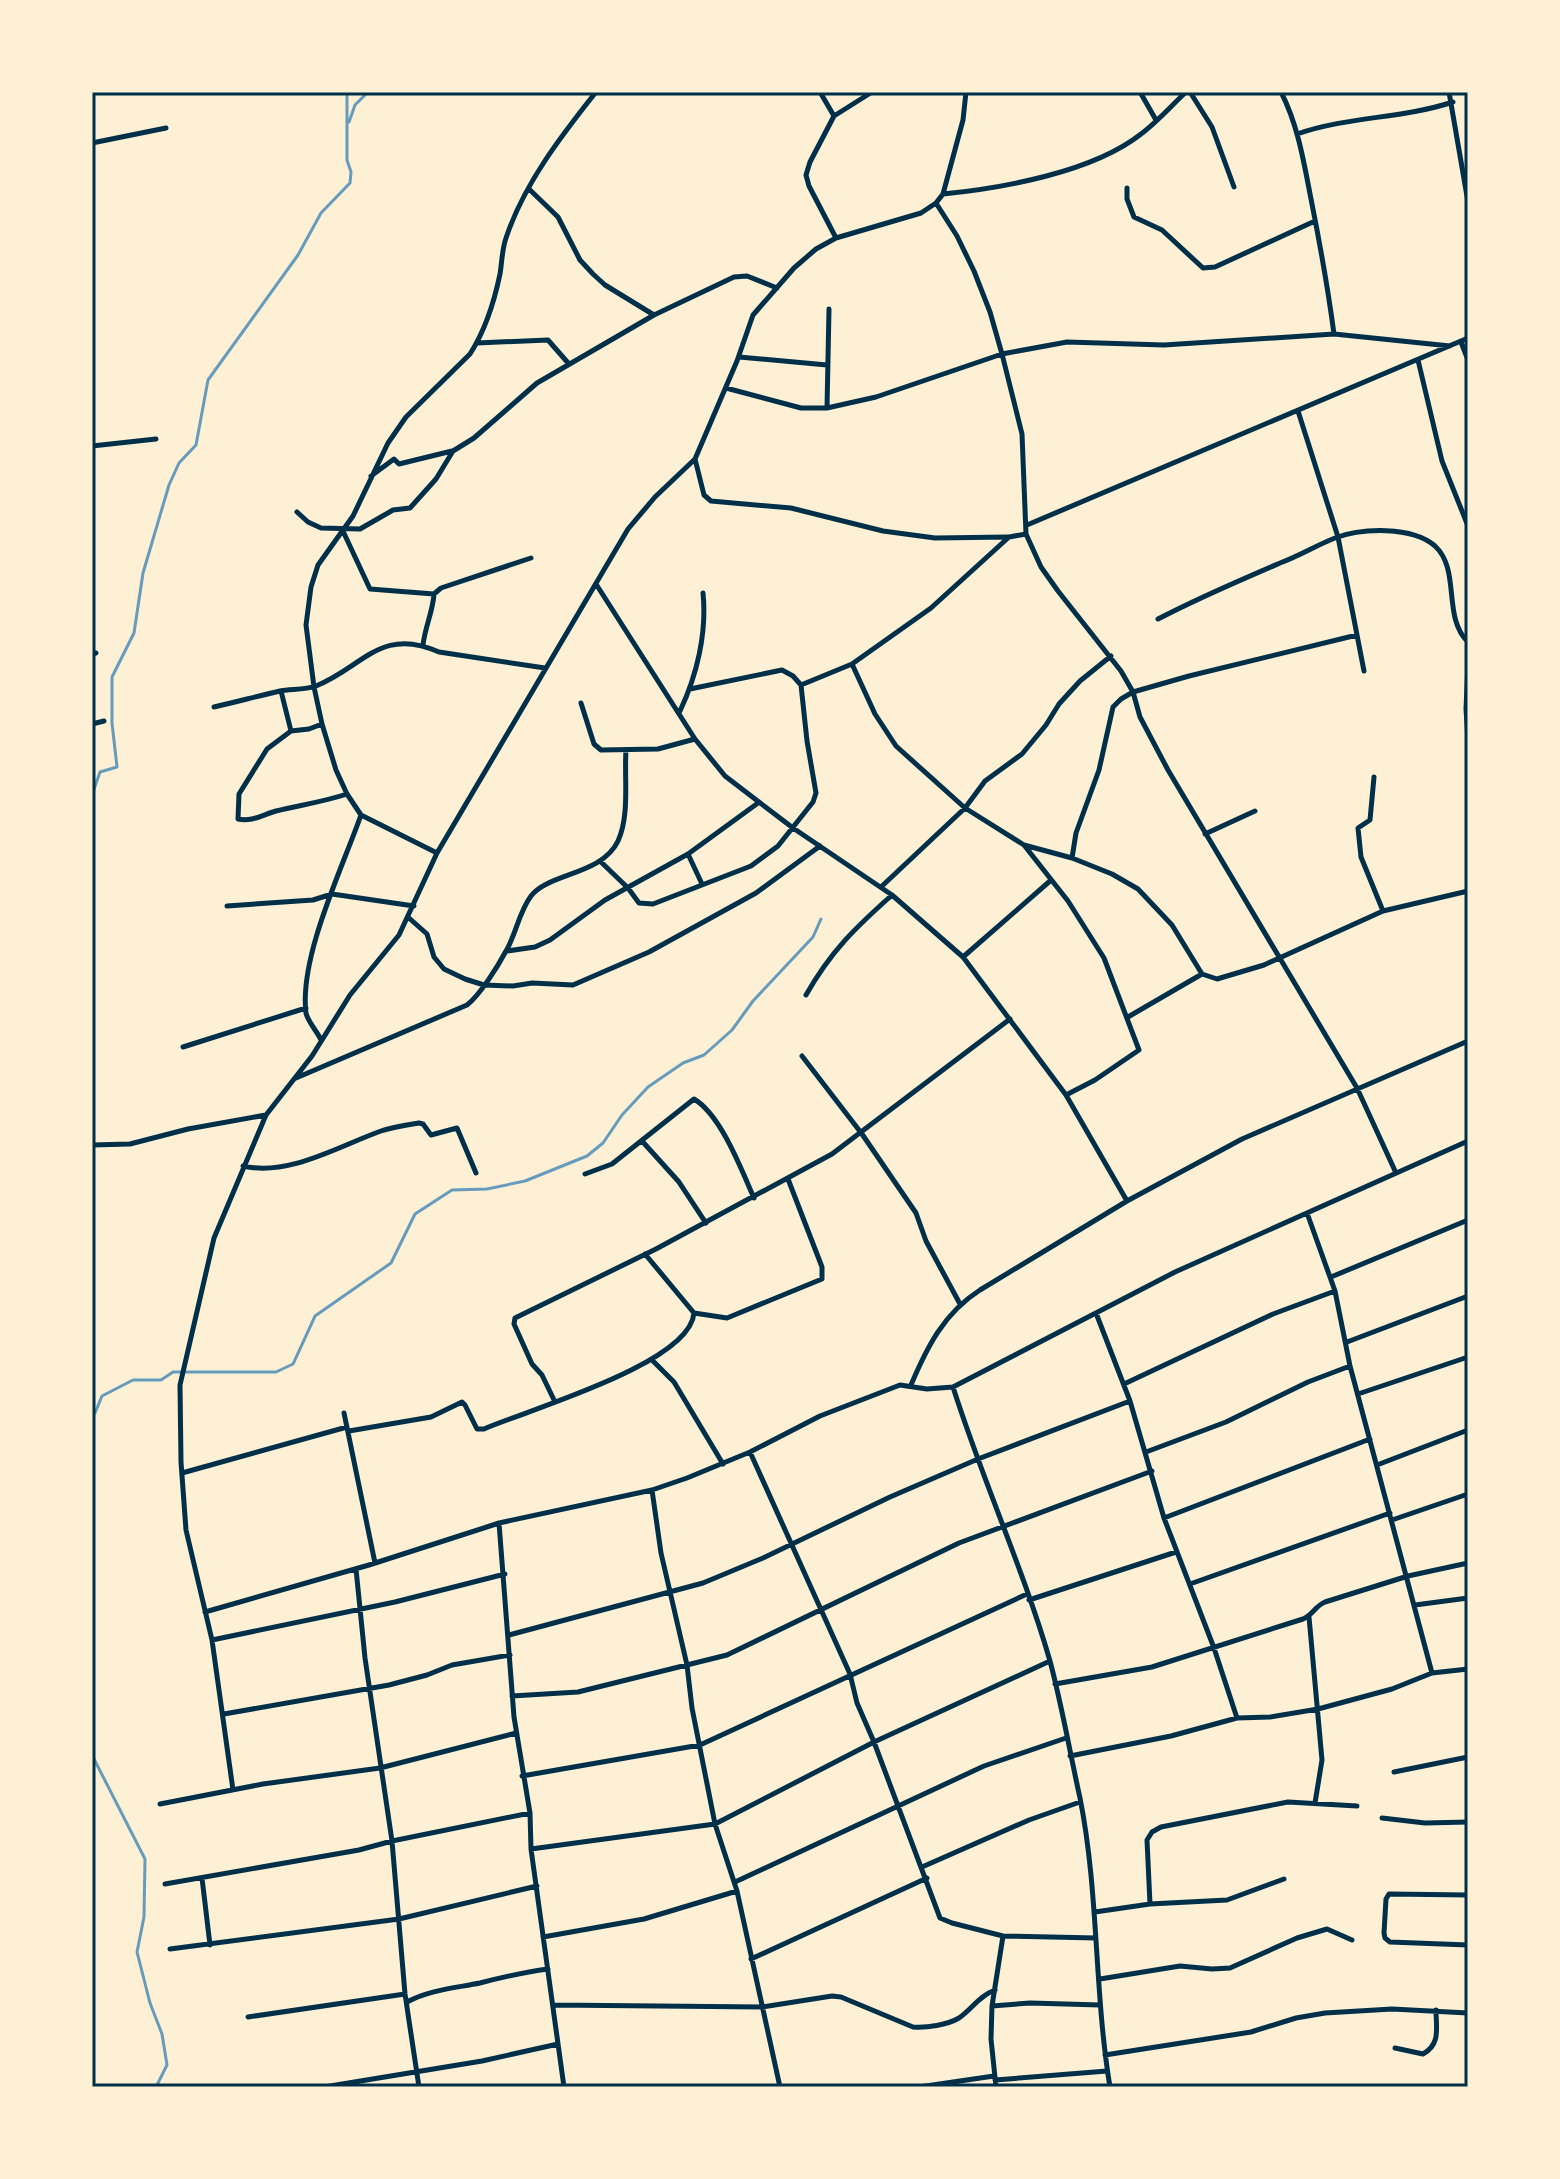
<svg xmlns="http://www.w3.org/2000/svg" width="1560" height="2179" font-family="'Archivo Narrow',sans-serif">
  <rect width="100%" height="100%" fill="#fdf0d5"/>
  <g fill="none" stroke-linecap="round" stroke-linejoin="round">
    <path stroke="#669bbc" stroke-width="3" d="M 349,122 L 355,105 L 368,92
      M 92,795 L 100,772 L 117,767 L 112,723 L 112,677 L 134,633 L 143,573 L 169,485 L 179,463 L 196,445 L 208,380 L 298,255 L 321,213 L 350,183 L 351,172 L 347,160 L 347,92
      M 92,1414 L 95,1413 L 102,1396 L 133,1380 L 161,1380 L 173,1372 L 276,1372 L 293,1364 L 315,1316 L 391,1263 L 415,1214 L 452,1190 L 487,1189 L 525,1181 L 587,1156 L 603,1143 L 622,1115 L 648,1087 L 683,1063 L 704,1055 L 732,1030 L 753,1001 L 813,937 L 821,919
      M 92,1755 L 145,1859 L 144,1917 L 137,1952 L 150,2003 L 162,2034 L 167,2065 L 156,2087"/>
    <path stroke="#003049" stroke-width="5" d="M 820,92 L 834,116
      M 1140,92 L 1156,120
      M 1190,92 L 1212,127 L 1234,187
      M 1281,92 C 1298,125 1304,163 1311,199 C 1320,244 1328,289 1334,334
      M 1449,92 L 1468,202
      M 1297,134 C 1349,116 1401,119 1453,102
      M 92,143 L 166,128
      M 1127,188 L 1127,199 L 1134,217 L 1162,230 L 1203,268 L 1215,267 L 1315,221
      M 529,189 L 558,217 L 580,260 L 593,274 L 605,285 L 654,315 L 734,277 L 747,276 L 777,288
      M 943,194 C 1003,188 1093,172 1141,134 C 1157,122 1171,106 1186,92
      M 936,203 L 957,236 L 974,271 L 990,312 L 1002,354 L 1022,434 L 1026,534 L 1041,567 L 1058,591 L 1121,671 L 1133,692 L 1140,717 L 1168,770 L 1357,1088 L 1396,1173
      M 836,238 L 809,186 L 806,175 L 810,162 L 834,116 L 872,92
      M 1461,342 L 1468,360
      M 477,343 L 548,340 L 569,364
      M 739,357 L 827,365
      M 1418,360 L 1442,461 L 1468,526
      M 726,388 L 801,408 L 827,408 L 876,397 L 1002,354 L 1067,342 L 1164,345 L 1334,334 L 1450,346
      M 827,408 L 829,309
      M 1298,411 L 1338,537 L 1364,671
      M 92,446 L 156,439
      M 695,459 L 704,495 L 711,501 L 791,508 L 883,531 L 935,538 L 1008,537
      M 371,476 L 394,459 L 399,464 L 452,451
      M 297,512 L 308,522 L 321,528 L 360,529 L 393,510 L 410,508 L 436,479 L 453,451 L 474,438 L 537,383 L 654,315
      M 1027,525 L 1468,338
      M 342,529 L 370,589 L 434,594
      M 1026,534 L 1009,537 L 931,608 L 852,664 L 875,714 L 896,746 L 965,808 L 1024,845 L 1068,901 L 1104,958 L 1139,1050 L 1095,1080 L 1066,1095
      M 596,584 L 695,739 L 725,776 L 793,828 L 892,895 L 963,957 L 1066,1095 L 1127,1201
      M 1158,619 C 1198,598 1238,581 1280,563 C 1299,556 1317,545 1335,538 C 1362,528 1412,526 1435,546 C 1461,570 1442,617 1468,642
      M 423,645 C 425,627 433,611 434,594 L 441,588 L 531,558
      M 92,654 L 96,653
      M 1468,664 L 1466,709 L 1468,740
      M 690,689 L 782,670 L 793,676 L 801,685 L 852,664
      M 281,691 L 291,731
      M 581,703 L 594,744 L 601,750 L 658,749 L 695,739
      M 214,707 C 236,702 258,696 280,691 C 291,689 305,690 316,686 C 363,667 381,626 439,652 L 545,668
      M 680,711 C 697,675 707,633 703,593
      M 92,724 L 104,721
      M 322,724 L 309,729 L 291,731 L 267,749 L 239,794 L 238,819 C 252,822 262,815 276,811 C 300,805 323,802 347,794
      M 1374,777 L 1370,820 L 1358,828 L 1361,857 L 1383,911
      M 1205,834 L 1255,811
      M 1024,845 L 1072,858 L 1112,874 L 1138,889 L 1172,925 L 1202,974 L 1217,979 L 1264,965 L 1383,911 L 1468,891
      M 437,853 L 361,815 L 347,794 L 336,770 L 322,724 L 314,687 L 306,625 L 311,587 L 318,565 L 353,516 L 388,443 L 406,417 L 470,354 C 486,329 494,303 500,274 C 502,262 502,249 506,238 C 524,184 561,136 596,92
      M 688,854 L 702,884
      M 1072,858 L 1076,833 L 1099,770 L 1113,707 L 1121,699 L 1133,692 L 1189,676 L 1357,635
      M 600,861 L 628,888 L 639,903 L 653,904 L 751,866 L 778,846 L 813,802 L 816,793 L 807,741 L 801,685
      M 881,887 L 965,808 L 985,781 L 1022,754 L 1046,725 L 1059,704 L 1080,681 L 1111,656
      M 227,906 L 313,900 L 332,894 L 414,906
      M 409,918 L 427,934 L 434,957 L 444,969 L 465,979 L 484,985 L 513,986 L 532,983 L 573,985 L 649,952 L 756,893 L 820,846
      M 507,951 L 535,947 L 550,940 L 605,900 L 688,854 L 758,803
      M 963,957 L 1050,881
      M 806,995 C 831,951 855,928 892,895
      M 1128,1017 L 1202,974
      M 321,1040 C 317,1031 308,1022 306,1013 C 299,957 342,869 361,815
      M 183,1047 L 306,1008
      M 802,1056 L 862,1134 L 916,1213 L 926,1241 L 960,1304
      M 296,1078 L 467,1005 C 480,995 498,966 506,951 C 516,934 519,912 531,896 C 548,873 602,875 618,841 C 630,815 624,778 626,750
      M 642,1141 L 679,1182 L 706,1223
      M 92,1145 L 130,1144 L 188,1129 L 266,1115
      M 243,1166 C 288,1177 339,1146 381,1131 C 393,1127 406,1125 419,1123 L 423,1124 L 431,1135 L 457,1128 L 476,1173
      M 585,1174 L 612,1164 L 694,1099 C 721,1115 741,1169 754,1198
      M 1307,1213 L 1335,1291 L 1350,1366 L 1432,1673
      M 1331,1277 L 1468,1220
      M 694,1313 L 727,1318 L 822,1279 L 822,1267 L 788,1179
      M 1096,1313 L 1130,1401 L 1164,1518 L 1214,1648 L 1237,1718
      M 1347,1342 L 1468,1296
      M 652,1360 L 674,1382 L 723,1464
      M 1124,1384 L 1273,1314 L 1335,1291
      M 911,1385 C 927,1347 944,1313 980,1290 L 1127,1201 L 1242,1139 L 1468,1041
      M 953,1387 C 982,1479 1023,1568 1050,1661 C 1062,1706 1070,1753 1080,1798 C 1099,1893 1094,1991 1110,2087
      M 1358,1394 L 1468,1357
      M 555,1402 L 542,1375 L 532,1364 L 514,1324 L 515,1318 L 656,1249 L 832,1154 L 1010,1019
      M 344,1413 L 375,1563
      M 349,1431 L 431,1417 L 462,1402 L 465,1405 L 477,1429 L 484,1429 C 527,1410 690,1364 694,1313 L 645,1254
      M 750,1452 L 850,1674 L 857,1703 L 874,1742 L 940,1918 L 952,1923 L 1003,1936 L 1096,1938
      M 1146,1452 L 1226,1422 L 1308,1382 L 1350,1366
      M 1377,1465 L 1468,1430
      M 182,1473 L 347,1427
      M 652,1490 L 661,1553 L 687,1665 L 692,1708 L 715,1824 L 737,1891 L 780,2087
      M 1164,1518 L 1370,1439
      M 1392,1520 L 1468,1494
      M 499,1523 L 514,1717 L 530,1813 L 531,1849 L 564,2087
      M 356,1569 L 365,1658 L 392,1841 L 405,1994 L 419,2087
      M 1190,1584 L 1390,1513
      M 1029,1600 L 1176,1552
      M 1415,1605 L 1468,1598
      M 205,1612 L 369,1565 L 499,1523 L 652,1490 L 687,1478 L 750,1452 L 820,1416 L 900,1385 L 927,1389 L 953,1387 L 1175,1272 L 1468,1141
      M 1309,1617 L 1322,1760 L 1315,1803
      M 509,1635 L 703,1583 L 763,1558 L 890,1497 L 978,1459 L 1130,1401
      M 212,1640 L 395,1602 L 505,1574
      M 1055,1684 L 1152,1667 L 1303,1619 C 1313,1615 1315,1606 1325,1602 L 1408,1576 L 1468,1563
      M 512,1696 L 578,1692 L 727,1655 L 959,1543 L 1152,1471
      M 224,1714 L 389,1685 L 427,1675 L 452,1665 L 510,1655
      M 1070,1756 L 1171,1736 L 1237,1718 L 1270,1717 L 1318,1709 L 1392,1689 L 1432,1673 L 1468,1669
      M 1394,1772 L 1468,1757
      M 522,1776 L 700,1745 L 1027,1594
      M 233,1790 L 212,1640 L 186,1530 L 181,1462 L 180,1385 L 214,1238 L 266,1115 L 312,1056 L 350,995 L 399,935 L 437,853 L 628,529 L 655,497 L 695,459 L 737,361 L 753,315 L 794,268 L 816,249 L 836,238 L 921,213 L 936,203 L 943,194 L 963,120 L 966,92
      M 160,1804 L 263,1784 L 380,1768 L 516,1733
      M 1382,1818 L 1425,1823 L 1468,1822
      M 531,1849 L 715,1824 L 874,1742 L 1050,1661
      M 922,1867 L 1029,1820 L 1080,1802
      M 202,1878 L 210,1945
      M 735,1882 L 984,1766 L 1066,1738
      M 165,1884 L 359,1850 L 392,1841 L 530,1813
      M 1468,1895 L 1389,1894 L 1386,1899 L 1384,1933 L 1385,1938 L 1390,1942 L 1468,1945
      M 1150,1904 L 1147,1840 L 1152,1832 L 1161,1827 L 1288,1802 L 1357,1806
      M 1095,1912 L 1150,1904 L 1227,1900 L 1284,1879
      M 543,1937 L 644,1919 L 737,1891
      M 170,1949 L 399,1919 L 537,1886
      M 751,1959 L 927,1878
      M 1100,1979 L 1180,1966 L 1212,1969 L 1230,1968 L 1297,1938 L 1327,1929 L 1352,1940
      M 407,2002 C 429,1990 455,1988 480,1983 C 503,1977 525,1972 548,1969
      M 553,2005 L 762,2007 L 832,1996 L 841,1997 L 913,2027 C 927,2028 947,2025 959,2018 C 972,2009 979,1996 995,1990
      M 992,2006 L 1030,2003 L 1100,2005
      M 248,2017 L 405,1994
      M 1395,2048 L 1423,2054 C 1441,2044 1436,2028 1436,2010
      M 1105,2055 L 1251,2032 L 1296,2018 L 1325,2013 L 1392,2009 L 1468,2013
      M 995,2080 L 1107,2071
      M 324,2087 L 482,2061 L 558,2044
      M 919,2087 L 994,2076
      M 996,2087 L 991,2039 L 992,2006 L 1003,1936"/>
  </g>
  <rect width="1560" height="2179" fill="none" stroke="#fdf0d5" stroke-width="188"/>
  <rect x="94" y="94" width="1372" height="1991" fill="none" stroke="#003049" stroke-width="3"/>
</svg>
